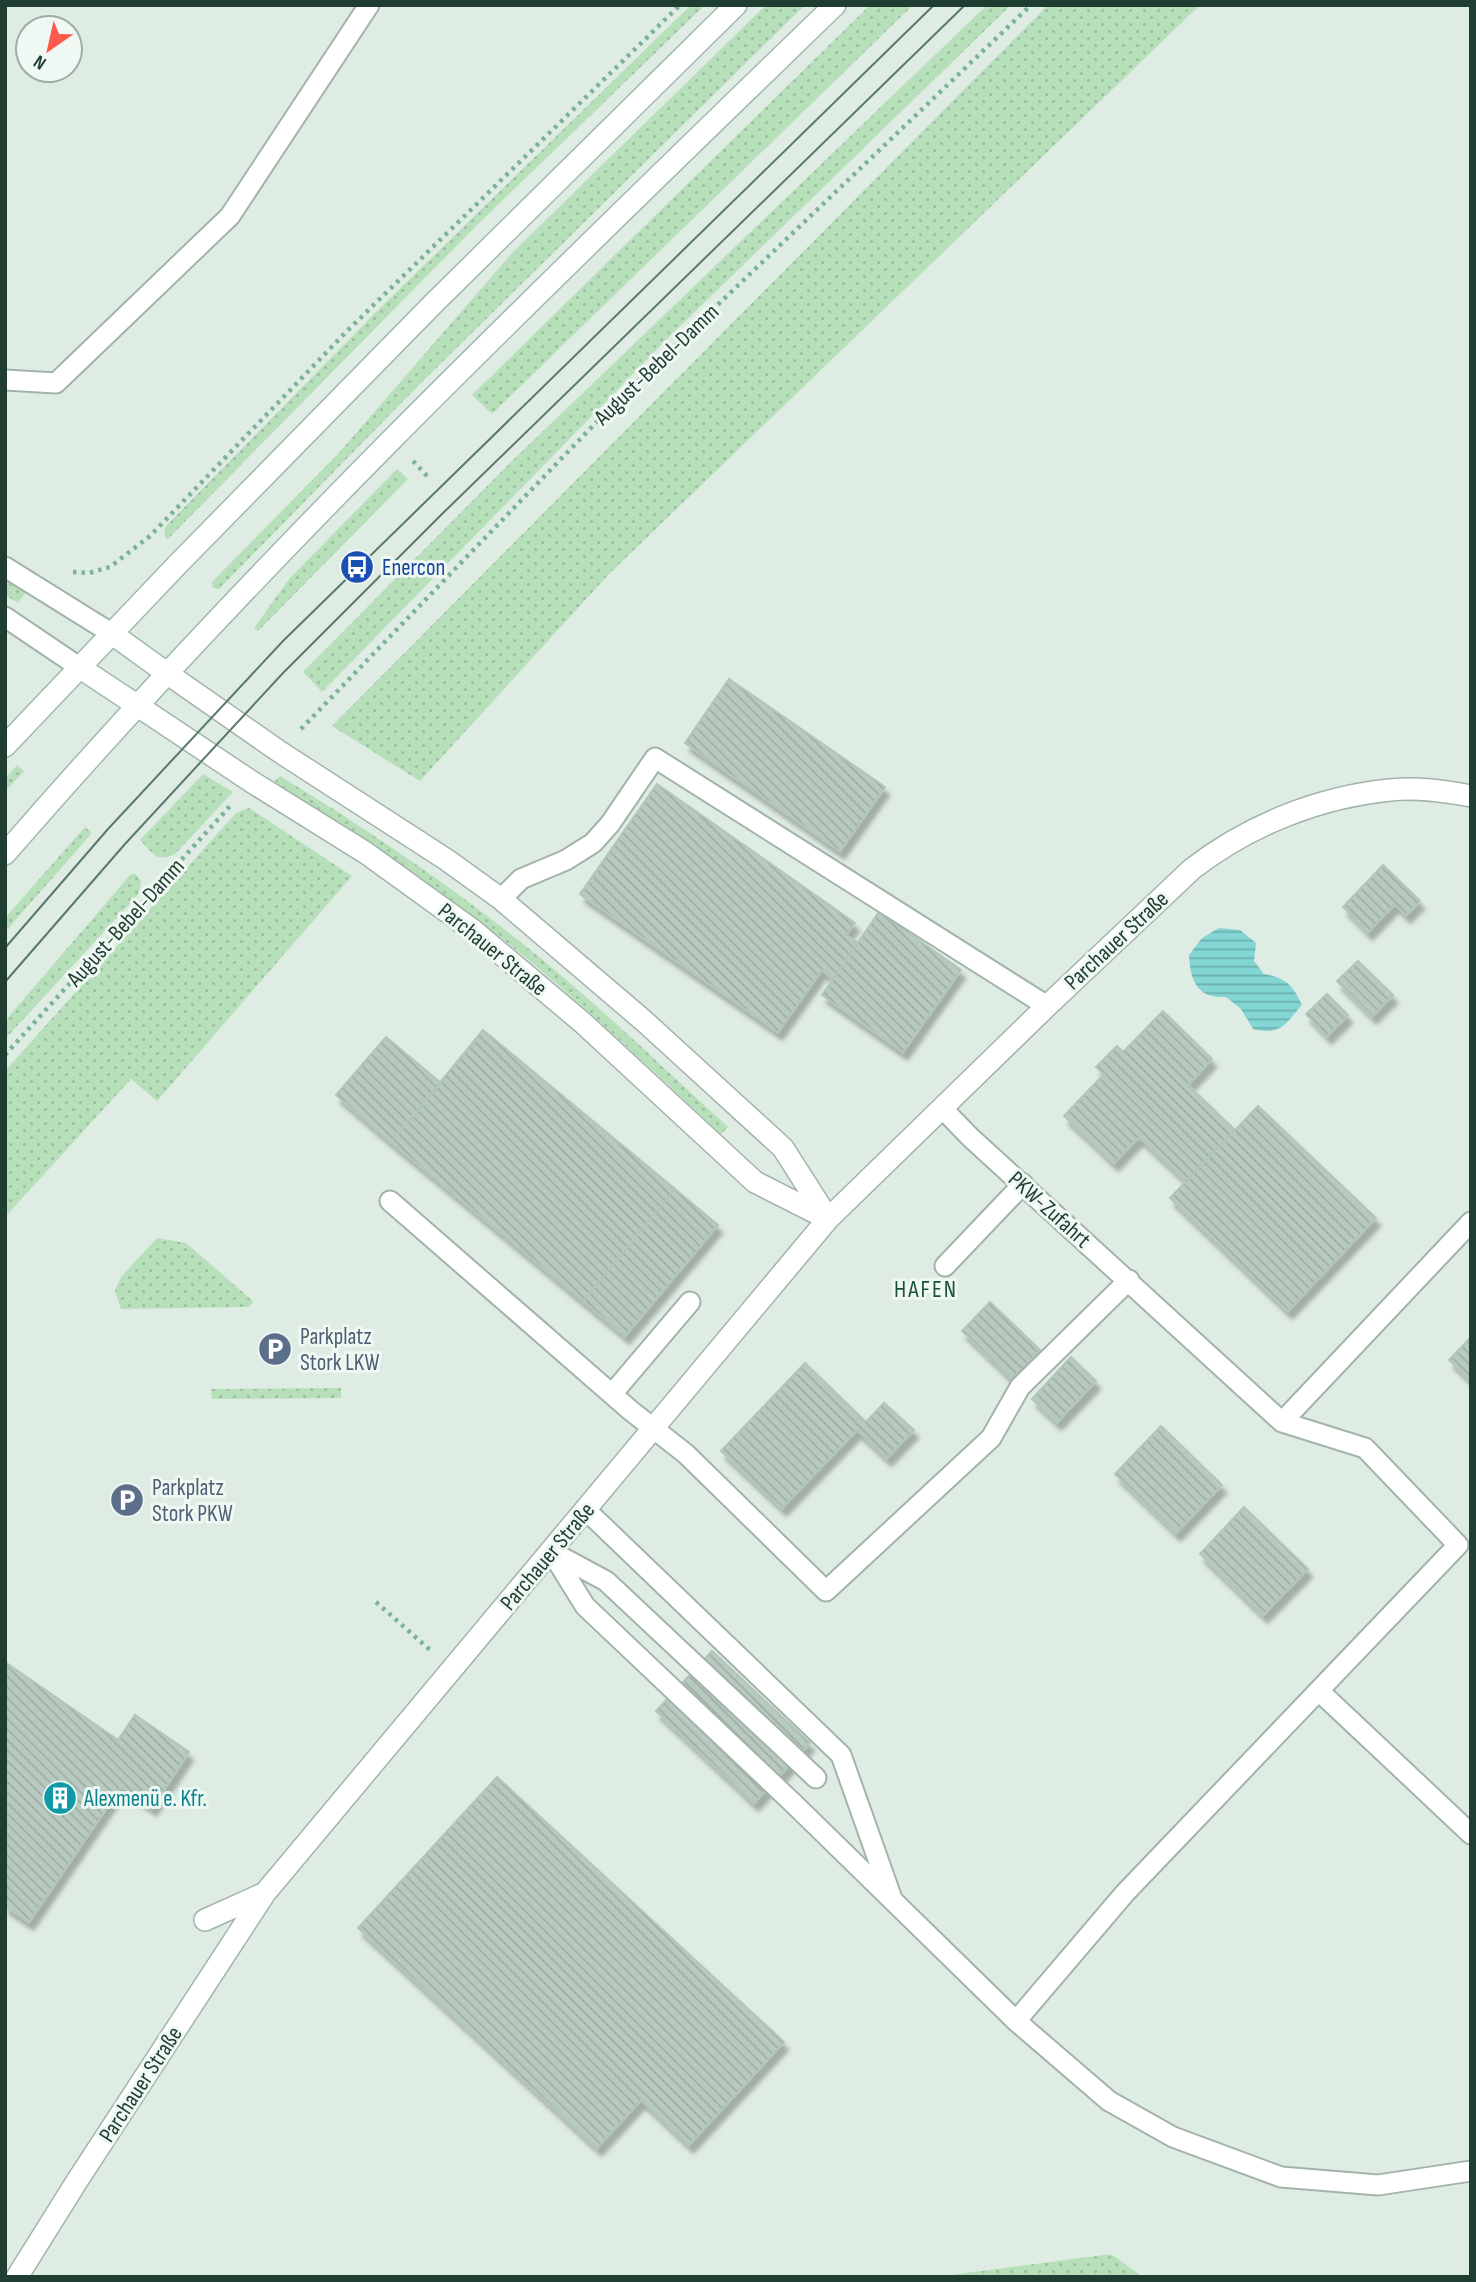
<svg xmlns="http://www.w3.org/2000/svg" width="1476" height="2282" font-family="'Sofia Sans Condensed',sans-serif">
  <defs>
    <pattern id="grass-dots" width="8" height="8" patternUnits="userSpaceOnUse" patternTransform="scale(1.75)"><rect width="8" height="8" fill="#b6dfba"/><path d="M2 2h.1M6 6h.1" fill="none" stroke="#9cc0a0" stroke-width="1.8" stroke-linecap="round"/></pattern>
    <pattern id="water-rules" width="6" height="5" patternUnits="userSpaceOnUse" patternTransform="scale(1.75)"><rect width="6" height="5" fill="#83d6d4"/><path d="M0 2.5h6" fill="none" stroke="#6bafac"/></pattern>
    <pattern id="building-back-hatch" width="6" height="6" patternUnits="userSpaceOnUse" patternTransform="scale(1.75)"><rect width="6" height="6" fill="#b8cabf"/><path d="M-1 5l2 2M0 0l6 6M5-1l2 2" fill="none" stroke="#9eaea4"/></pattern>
    <filter id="shadow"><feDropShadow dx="4.5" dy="8" stdDeviation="2" flood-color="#0004"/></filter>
  </defs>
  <rect width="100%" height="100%" fill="#dfece4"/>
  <path fill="url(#grass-dots)" d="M 691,5 L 705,5 L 479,223 L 167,540 L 164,533 L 166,526 L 378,310 Z
    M 766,5 L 805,5 L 415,389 L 219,589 L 213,588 L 212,582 L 338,454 L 514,251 Z
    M 870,5 L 913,5 L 492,414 L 472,395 Z
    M 987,5 L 1011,5 L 671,335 L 322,692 L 303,672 L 512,461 Z
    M 1048,5 L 1200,5 L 609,574 L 420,781 L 332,726 Z
    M 397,469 L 408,479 L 258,631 L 254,628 L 289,579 Z
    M 5,581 L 25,593 L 18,603 L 5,595 Z
    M 17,765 L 24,771 L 5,792 L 5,779 Z
    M 203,774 L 233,792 L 175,854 C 156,863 153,853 140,840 Z
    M 280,776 C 359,824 435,875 508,932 C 585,992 656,1061 728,1127 L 721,1134 C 669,1086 617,1036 564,990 C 474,911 376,844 273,783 Z
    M 249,808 L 352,876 L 157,1101 L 131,1079 L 5,1217 L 5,1071 L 236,813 Z
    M 85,827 L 92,833 L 5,932 L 5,918 Z
    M 131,874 L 135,874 L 141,880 L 140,889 L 137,896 L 5,1039 L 5,1021 Z
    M 157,1238 L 186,1243 L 254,1302 L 248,1307 L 121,1309 L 115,1290 L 121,1277 Z
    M 341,1388 L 341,1398 L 212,1399 L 211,1389 Z
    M 1111,2254 L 1143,2277 L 936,2277 Z"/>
  <path fill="url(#water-rules)" d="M 1219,928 L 1240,930 L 1256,943 L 1254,961 L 1264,974 C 1286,978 1293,985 1302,1005 C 1285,1024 1281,1036 1253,1029 L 1241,1009 L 1226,997 C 1197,999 1190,980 1189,955 L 1202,938 Z"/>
  <path fill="url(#building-back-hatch)" stroke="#b1c6ba" stroke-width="2" filter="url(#shadow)" d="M 729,679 L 885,787 L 840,851 L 685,743 Z
    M 657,784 L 855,923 L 846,935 L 858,943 L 833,979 L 822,970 L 778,1032 L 580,894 Z
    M 1383,865 L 1420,901 L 1406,915 L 1395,904 L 1368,932 L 1343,907 Z
    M 879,912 L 961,970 L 903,1052 L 822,995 Z
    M 1358,961 L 1393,995 L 1372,1016 L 1337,981 Z
    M 1327,994 L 1348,1015 L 1327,1036 L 1306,1014 Z
    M 1163,1011 L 1212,1059 L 1188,1085 L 1235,1130 L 1186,1181 L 1139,1137 L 1114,1163 L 1064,1116 L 1104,1074 L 1096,1067 L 1117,1046 L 1123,1052 Z
    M 483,1030 L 675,1189 L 583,1301 L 391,1142 Z
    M 386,1037 L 441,1083 L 391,1142 L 336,1095 Z
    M 1258,1106 L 1376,1218 L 1288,1311 L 1170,1198 Z
    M 675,1189 L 718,1225 L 625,1336 L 583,1301 Z
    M 990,1302 L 1040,1350 L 1012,1379 L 962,1331 Z
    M 1471,1337 L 1471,1381 L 1449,1360 Z
    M 1071,1357 L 1096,1381 L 1057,1422 L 1032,1399 Z
    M 805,1363 L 866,1422 L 884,1403 L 914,1430 L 887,1458 L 857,1430 L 782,1508 L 721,1451 Z
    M 1161,1426 L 1222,1485 L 1176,1533 L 1115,1474 Z
    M 1244,1507 L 1308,1569 L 1263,1615 L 1200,1554 Z
    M 712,1651 L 810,1743 L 754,1803 L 656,1711 Z
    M 5,1662 L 118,1740 L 135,1715 L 189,1752 L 152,1808 L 121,1787 L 29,1922 L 5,1906 Z
    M 497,1777 L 784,2042 L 689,2145 L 641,2100 L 597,2148 L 358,1928 Z"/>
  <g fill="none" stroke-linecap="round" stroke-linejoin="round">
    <g stroke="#a2b4aa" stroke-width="23">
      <path id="lane" d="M 5,380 L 56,383 L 230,216 L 369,5
        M 5,567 L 111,633
        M 5,617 L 79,667
        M 501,899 L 521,879 L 566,860 L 593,843 L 610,824 L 655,758 L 1047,1006
        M 943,1109 L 970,1137 L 1282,1422 L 1365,1448 L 1458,1545 L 1125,1893 L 1016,2021
        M 390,1201 L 630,1410 L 686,1454 L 826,1591 L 991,1438 L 1020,1387 L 1129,1280
        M 945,1266 L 1023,1184
        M 612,1394 L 690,1302
        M 1282,1422 L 1471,1222
        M 586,1510 L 841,1755 L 891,1896
        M 551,1551 L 585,1606 L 794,1804 L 1016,2021 L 1109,2101 L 1173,2137 L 1281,2177 L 1378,2185 L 1471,2171
        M 552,1552 L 606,1581 L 816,1778
        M 1319,1691 L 1471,1834"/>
    </g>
    <g stroke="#a2b4aa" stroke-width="24">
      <path id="street" d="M 168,674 L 280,752 L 447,860 L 501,899 L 644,1021 L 783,1148 L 827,1217
        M 138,706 L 252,782 L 366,853 L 474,931 L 583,1023 L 755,1182 L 828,1219
        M 205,1920 L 265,1893 L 828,1219 L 1047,1006 L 1192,869 C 1249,825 1319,797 1390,790 C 1417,787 1444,791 1471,796
        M 17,2277 L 77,2181 L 265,1893"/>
    </g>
    <g stroke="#a0bbad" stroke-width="24">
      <path id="secondary" d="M 111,633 L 168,674
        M 79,667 L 138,706
        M 5,746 L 177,565 L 434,303 L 736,5
        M 5,854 C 264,555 551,280 835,5"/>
    </g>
    <path stroke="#7db298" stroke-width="4.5" stroke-dasharray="3.5 5" stroke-linecap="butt" d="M 413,461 L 428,477
      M 73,572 L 89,573 L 110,567 L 150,536 L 345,333 L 680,5
      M 301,729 L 612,406 L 1031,5
      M 5,1055 L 231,805
      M 376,1602 L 430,1650"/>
    <use href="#lane" stroke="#fff" stroke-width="19"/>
    <use href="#street" stroke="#fff" stroke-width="21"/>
    <use href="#secondary" stroke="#fff" stroke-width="21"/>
    <path stroke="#59796b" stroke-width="2" d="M 5,948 L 108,829 L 283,641 L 934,5
      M 5,982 L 125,844 L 283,673 L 441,515 L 965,5"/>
  </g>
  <defs>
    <g id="bus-disc" transform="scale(1.75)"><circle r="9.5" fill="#1a4fb4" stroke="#f0f8f3"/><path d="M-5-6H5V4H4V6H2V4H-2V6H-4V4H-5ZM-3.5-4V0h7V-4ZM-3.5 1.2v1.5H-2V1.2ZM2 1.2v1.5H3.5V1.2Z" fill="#fff"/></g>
    <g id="parking-disc" transform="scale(1.75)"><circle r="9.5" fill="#5c6f8a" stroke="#f0f8f3"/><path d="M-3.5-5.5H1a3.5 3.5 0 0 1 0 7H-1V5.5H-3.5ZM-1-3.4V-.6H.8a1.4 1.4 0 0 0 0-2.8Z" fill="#fff"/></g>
    <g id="building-disc" transform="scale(1.75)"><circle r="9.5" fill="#0f9aa8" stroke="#f0f8f3"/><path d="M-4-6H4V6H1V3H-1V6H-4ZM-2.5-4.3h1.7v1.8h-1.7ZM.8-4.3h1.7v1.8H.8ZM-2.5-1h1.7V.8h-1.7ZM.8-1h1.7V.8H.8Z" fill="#fff"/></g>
  </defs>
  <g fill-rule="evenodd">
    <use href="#bus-disc" x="357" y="567"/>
    <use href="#parking-disc" x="275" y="1349"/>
    <use href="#parking-disc" x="127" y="1500"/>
    <use href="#building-disc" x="60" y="1798"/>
  </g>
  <g text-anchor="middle" stroke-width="6" stroke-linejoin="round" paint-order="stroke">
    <g font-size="23" fill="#1f3d30" stroke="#f0f8f3">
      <text transform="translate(656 364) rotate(-44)" y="8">August-Bebel-Damm</text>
      <text transform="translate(125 922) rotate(-48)" y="8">August-Bebel-Damm</text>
      <text transform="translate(1116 940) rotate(-43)" y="8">Parchauer Straße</text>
      <text transform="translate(493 949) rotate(39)" y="8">Parchauer Straße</text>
      <text transform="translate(1050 1209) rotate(42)" y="8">PKW-Zufahrt</text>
      <text transform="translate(547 1556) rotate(-50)" y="8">Parchauer Straße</text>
      <text transform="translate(140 2084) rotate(-57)" y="8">Parchauer Straße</text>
    </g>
    <g font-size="23" fill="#164399" stroke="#f0f8f3" text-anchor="start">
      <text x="382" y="575">Enercon</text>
    </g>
    <g font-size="23" fill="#4e5e75" stroke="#f0f8f3" text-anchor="start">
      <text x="300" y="1344">Parkplatz<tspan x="300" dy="26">Stork LKW</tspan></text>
      <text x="152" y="1495">Parkplatz<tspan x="152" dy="26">Stork PKW</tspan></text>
    </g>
    <g font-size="23" fill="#0d838f" stroke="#f0f8f3" text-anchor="start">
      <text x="84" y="1806">Alexmenü e. Kfr.</text>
    </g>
    <g font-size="24" letter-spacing="2" fill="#1a513a" stroke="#f0f8f3">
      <text x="926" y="1297">HAFEN</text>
    </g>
  </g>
  <rect width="1476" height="2282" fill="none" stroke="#1f3d30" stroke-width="14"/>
  <g transform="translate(49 49) rotate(214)"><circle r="33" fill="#f0f8f3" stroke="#9cada5" stroke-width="2"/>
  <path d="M0-5L12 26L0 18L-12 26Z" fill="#fd594d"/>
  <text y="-10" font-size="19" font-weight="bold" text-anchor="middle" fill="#1f3d30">N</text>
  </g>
</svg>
